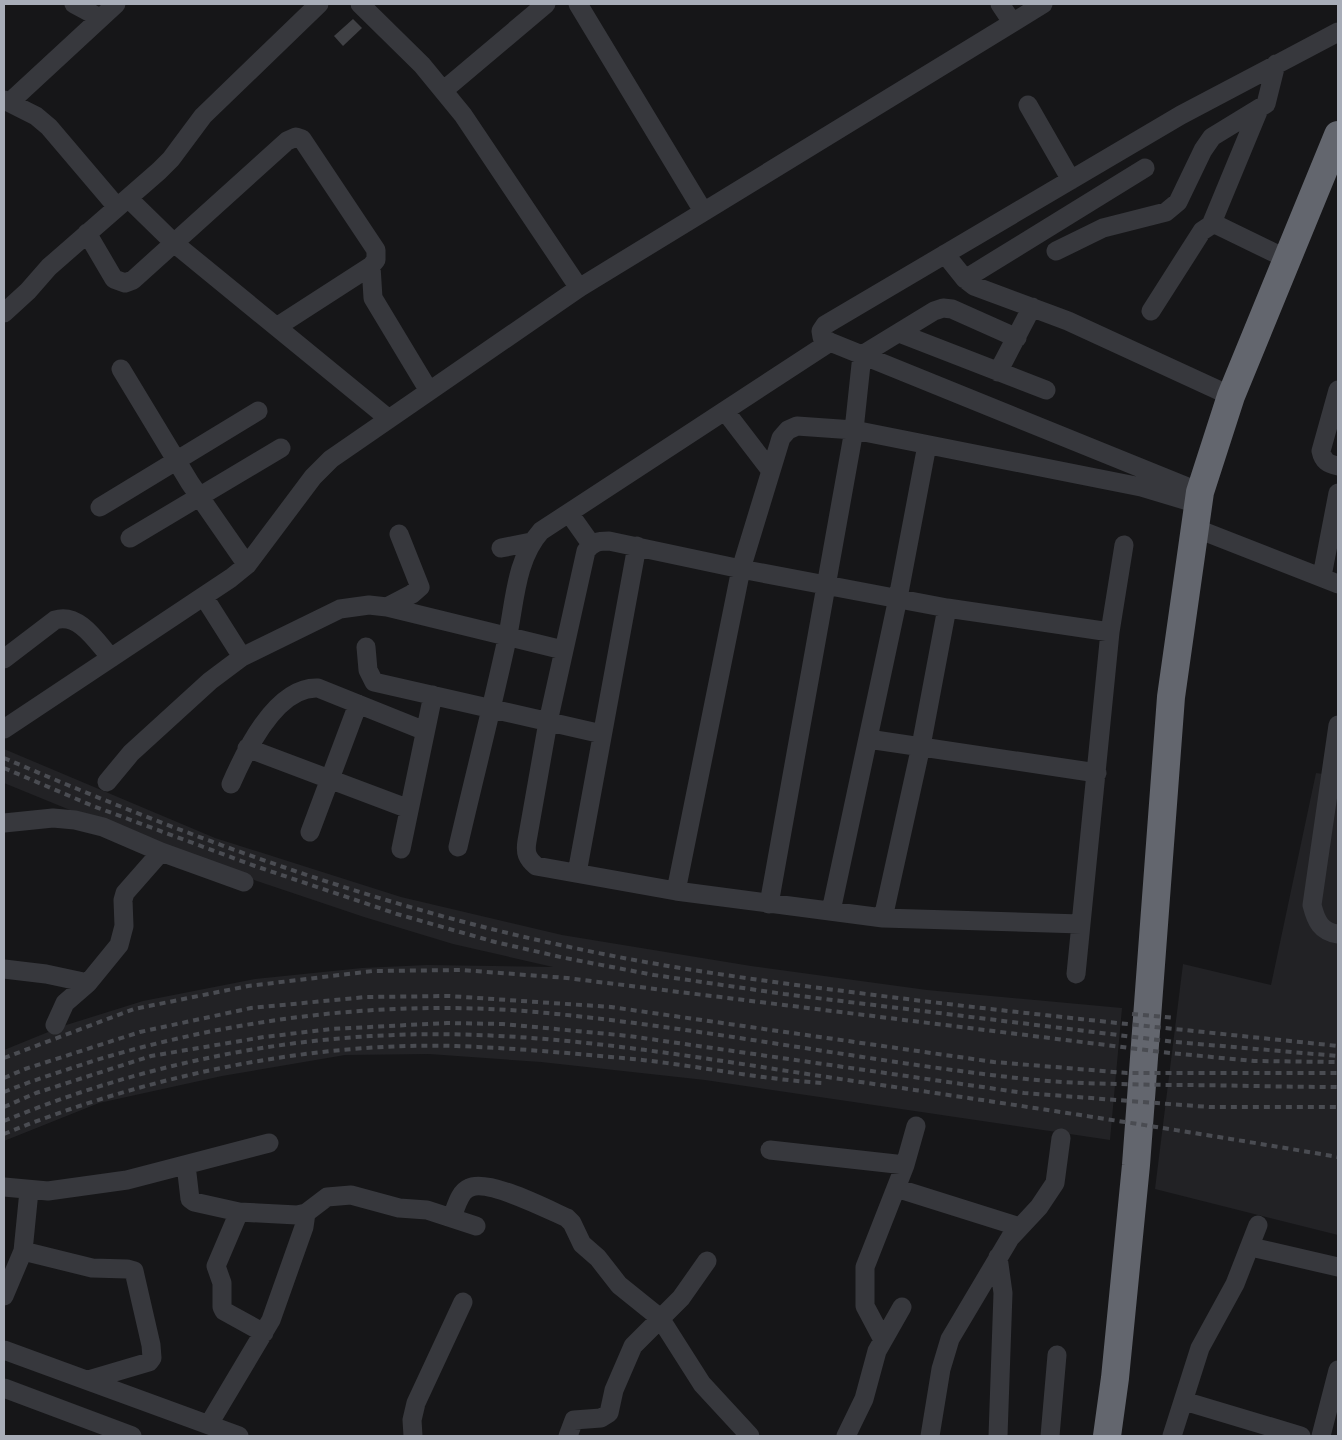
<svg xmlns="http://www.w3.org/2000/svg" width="1342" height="1440" font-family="Roboto,sans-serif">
  <rect width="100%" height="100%" fill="#161618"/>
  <path fill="#222225" d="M 4,749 L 215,838 L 401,897 L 562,935 L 751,966 L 927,990 L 1122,1008 L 1110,1140 L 705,1080 L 541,1062 L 429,1054 L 345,1055 L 222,1076 L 99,1103 L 4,1141 L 4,1050 L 63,1026 L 143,1001 L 255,979 L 362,968 L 427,965 L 553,967 L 453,944 L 364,917 L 180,855 L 4,783 Z
    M 1316,773 L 1338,776 L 1338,1235 L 1155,1189 L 1183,964 L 1271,985 Z"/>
  <path fill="#404145" d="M 353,19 L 362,28 L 343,46 L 334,36 Z"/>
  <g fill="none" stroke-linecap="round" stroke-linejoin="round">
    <path stroke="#37383d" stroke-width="19" d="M 74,4 L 100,18
      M 360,4 L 422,65 L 463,115 L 579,288
      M 578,4 L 703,211
      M 1000,4 L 1012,22
      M 444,90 L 546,4
      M 4,100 L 36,116 L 49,127 L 117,207
      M 10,102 L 116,4
      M 1028,105 L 1071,180
      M 128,198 L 174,243 L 389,419
      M 1211,225 L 1259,109
      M 87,233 L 114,279 L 125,283 L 133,280 L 287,141 L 296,137 L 302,139 L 376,250 L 376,260 L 371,266 L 278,326
      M 1056,251 L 1103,228 L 1166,212 L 1178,202 L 1203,150 L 1212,137 L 1266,104 L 1276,64
      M 945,254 L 965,279 L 974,286 L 1068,321 L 1231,396
      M 371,266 L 373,298 L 429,391
      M 965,279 L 1145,168
      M 1151,311 L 1202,231 L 1211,225 L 1217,225 L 1287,259
      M 4,313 L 28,291 L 49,267 L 159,171 L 171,159 L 203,116 L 319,4
      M 899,333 L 1046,390
      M 121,369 L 190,483 L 247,565
      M 998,372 L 1032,307
      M 1338,390 L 1321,451 C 1323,461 1328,464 1338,466
      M 725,411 L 771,471
      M 1200,492 L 830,342 L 822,337 L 821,331 L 825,325 L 1181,115 L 1338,32
      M 100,507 L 258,411
      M 569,513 L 591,544
      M 1195,528 L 1338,584
      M 130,538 L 281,448
      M 501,548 L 531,542
      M 1322,576 L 1338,493
      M 204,597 L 242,657
      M 387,607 L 412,594 L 420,587 L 399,534
      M 1110,632 L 1124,545
      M 366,647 L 368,670 L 374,682 L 602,734
      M 4,659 L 55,620 C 79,612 97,642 111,658
      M 1338,725 L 1312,905 C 1316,921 1321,932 1338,934
      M 4,729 L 231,578 L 247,565 L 313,477 L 331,459 L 579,288 L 1043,4
      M 868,739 L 1097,773
      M 247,748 L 409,809
      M 107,782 L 131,753 L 210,681 L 242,657 L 340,609 L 369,605 L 387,607 L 563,650
      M 231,784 C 245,752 276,686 318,688 L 425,731
      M 4,823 L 53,818 L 75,820 L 103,827 L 161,852 L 244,882
      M 310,832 L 358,704
      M 458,847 C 474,778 492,708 507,639 C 515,603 515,560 541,531 L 830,342
      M 401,849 L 433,695
      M 577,873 L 637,546
      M 676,891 L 741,569 L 781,438 L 788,430 L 797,426 L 854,430 L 862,355 L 934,311 L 943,308 L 952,309 L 1017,338
      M 769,904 L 854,430 L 1141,487 L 1198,504
      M 831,911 L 898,598 L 927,445
      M 883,918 L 921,746 L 947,608
      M 4,969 L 46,974 L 88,983
      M 1076,974 C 1088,860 1099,746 1110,632 L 947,608 L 741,569 L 609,541 C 598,541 593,542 586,551 L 548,722 L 527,841 C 525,853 527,858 536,866 L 676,891 L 883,918 L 1081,924
      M 55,1025 L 65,1003 L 88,983 L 119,945 L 124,926 L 123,900 L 125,893 L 161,852
      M 770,1150 L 905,1165
      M 186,1165 L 190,1199 L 194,1202 L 239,1212 L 297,1215 L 306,1213 L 327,1197 L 351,1195 L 399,1208 L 427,1210 L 476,1226
      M 4,1187 L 48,1191 L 127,1180 L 269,1143
      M 896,1188 L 1020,1227
      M 239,1212 L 216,1266 L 222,1283 L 222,1307 L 224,1311 L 264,1333
      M 452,1217 C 456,1208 459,1192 469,1188 C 487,1178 547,1209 567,1218 L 572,1223 L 582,1244 L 598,1258 L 619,1285 L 660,1318 L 702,1384 L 750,1436
      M 1251,1247 L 1338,1267
      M 23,1251 L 92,1268 L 127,1269 L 134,1271 L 151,1345 L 152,1358 L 149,1362 L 88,1380
      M 4,1296 L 23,1251 L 29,1191
      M 883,1340 L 865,1306 L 865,1267 L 905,1165 L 916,1126
      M 4,1350 L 239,1436
      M 4,1388 L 132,1436
      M 1184,1401 L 1301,1436
      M 209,1424 L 271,1320 L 304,1227 L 306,1213
      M 413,1436 L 412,1420 L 416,1403 L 463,1302
      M 568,1436 L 574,1420 L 601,1418 L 609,1413 L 614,1390 L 633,1346 L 681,1298 L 707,1261
      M 846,1436 L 864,1399 L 877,1351 L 902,1307
      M 930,1436 L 941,1369 L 950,1339 L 1010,1238 L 1039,1207 L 1055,1183 L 1061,1138
      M 998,1436 L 1003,1293 L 998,1257
      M 1050,1436 L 1057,1355
      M 1172,1436 L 1200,1348 L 1235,1284 L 1258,1225
      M 1321,1436 L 1338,1370"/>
    <path stroke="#63666e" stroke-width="28" d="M 1107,1436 L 1115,1378 L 1136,1165 L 1171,697 L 1200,492 L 1231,396 L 1338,135"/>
    <path stroke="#4a4c52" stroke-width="4" stroke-dasharray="6 5" stroke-linecap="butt" d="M 4,758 C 185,836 372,905 565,946 C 660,967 756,980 851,992 C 1013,1013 1176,1029 1338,1046
      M 4,768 L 93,806 L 255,866 L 397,914 L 495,942 L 565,958 L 654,975 L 784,994 L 1175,1042 L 1338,1056
      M 1132,1014 L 1175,1018
      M 4,1058 L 134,1009 L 248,986 L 373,971 L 461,970 L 567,978 L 1170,1053 L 1254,1061 L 1338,1062
      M 4,1078 L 25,1069 L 140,1032 L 251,1008 L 366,997 L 449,996 L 611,1007 L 994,1062 L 1127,1073 L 1338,1073
      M 4,1092 C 33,1080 63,1071 93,1061 C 235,1018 387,999 536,1012 C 700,1027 862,1061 1026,1079 C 1074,1084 1121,1084 1169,1085 C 1225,1085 1282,1087 1338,1087
      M 4,1107 L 36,1093 L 151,1056 L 264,1037 L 331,1029 L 447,1023 L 503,1024 L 629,1036 L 1024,1093 L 1209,1107 L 1338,1107
      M 4,1121 C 127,1070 260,1040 394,1035 C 546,1029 698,1058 847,1080 C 1011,1104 1175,1129 1338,1157
      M 4,1134 C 143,1077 305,1042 456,1046 C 512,1048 568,1053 623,1058 C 690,1064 756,1079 823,1083"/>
  </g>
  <rect width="1342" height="1440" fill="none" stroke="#a8adb8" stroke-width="10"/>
</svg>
